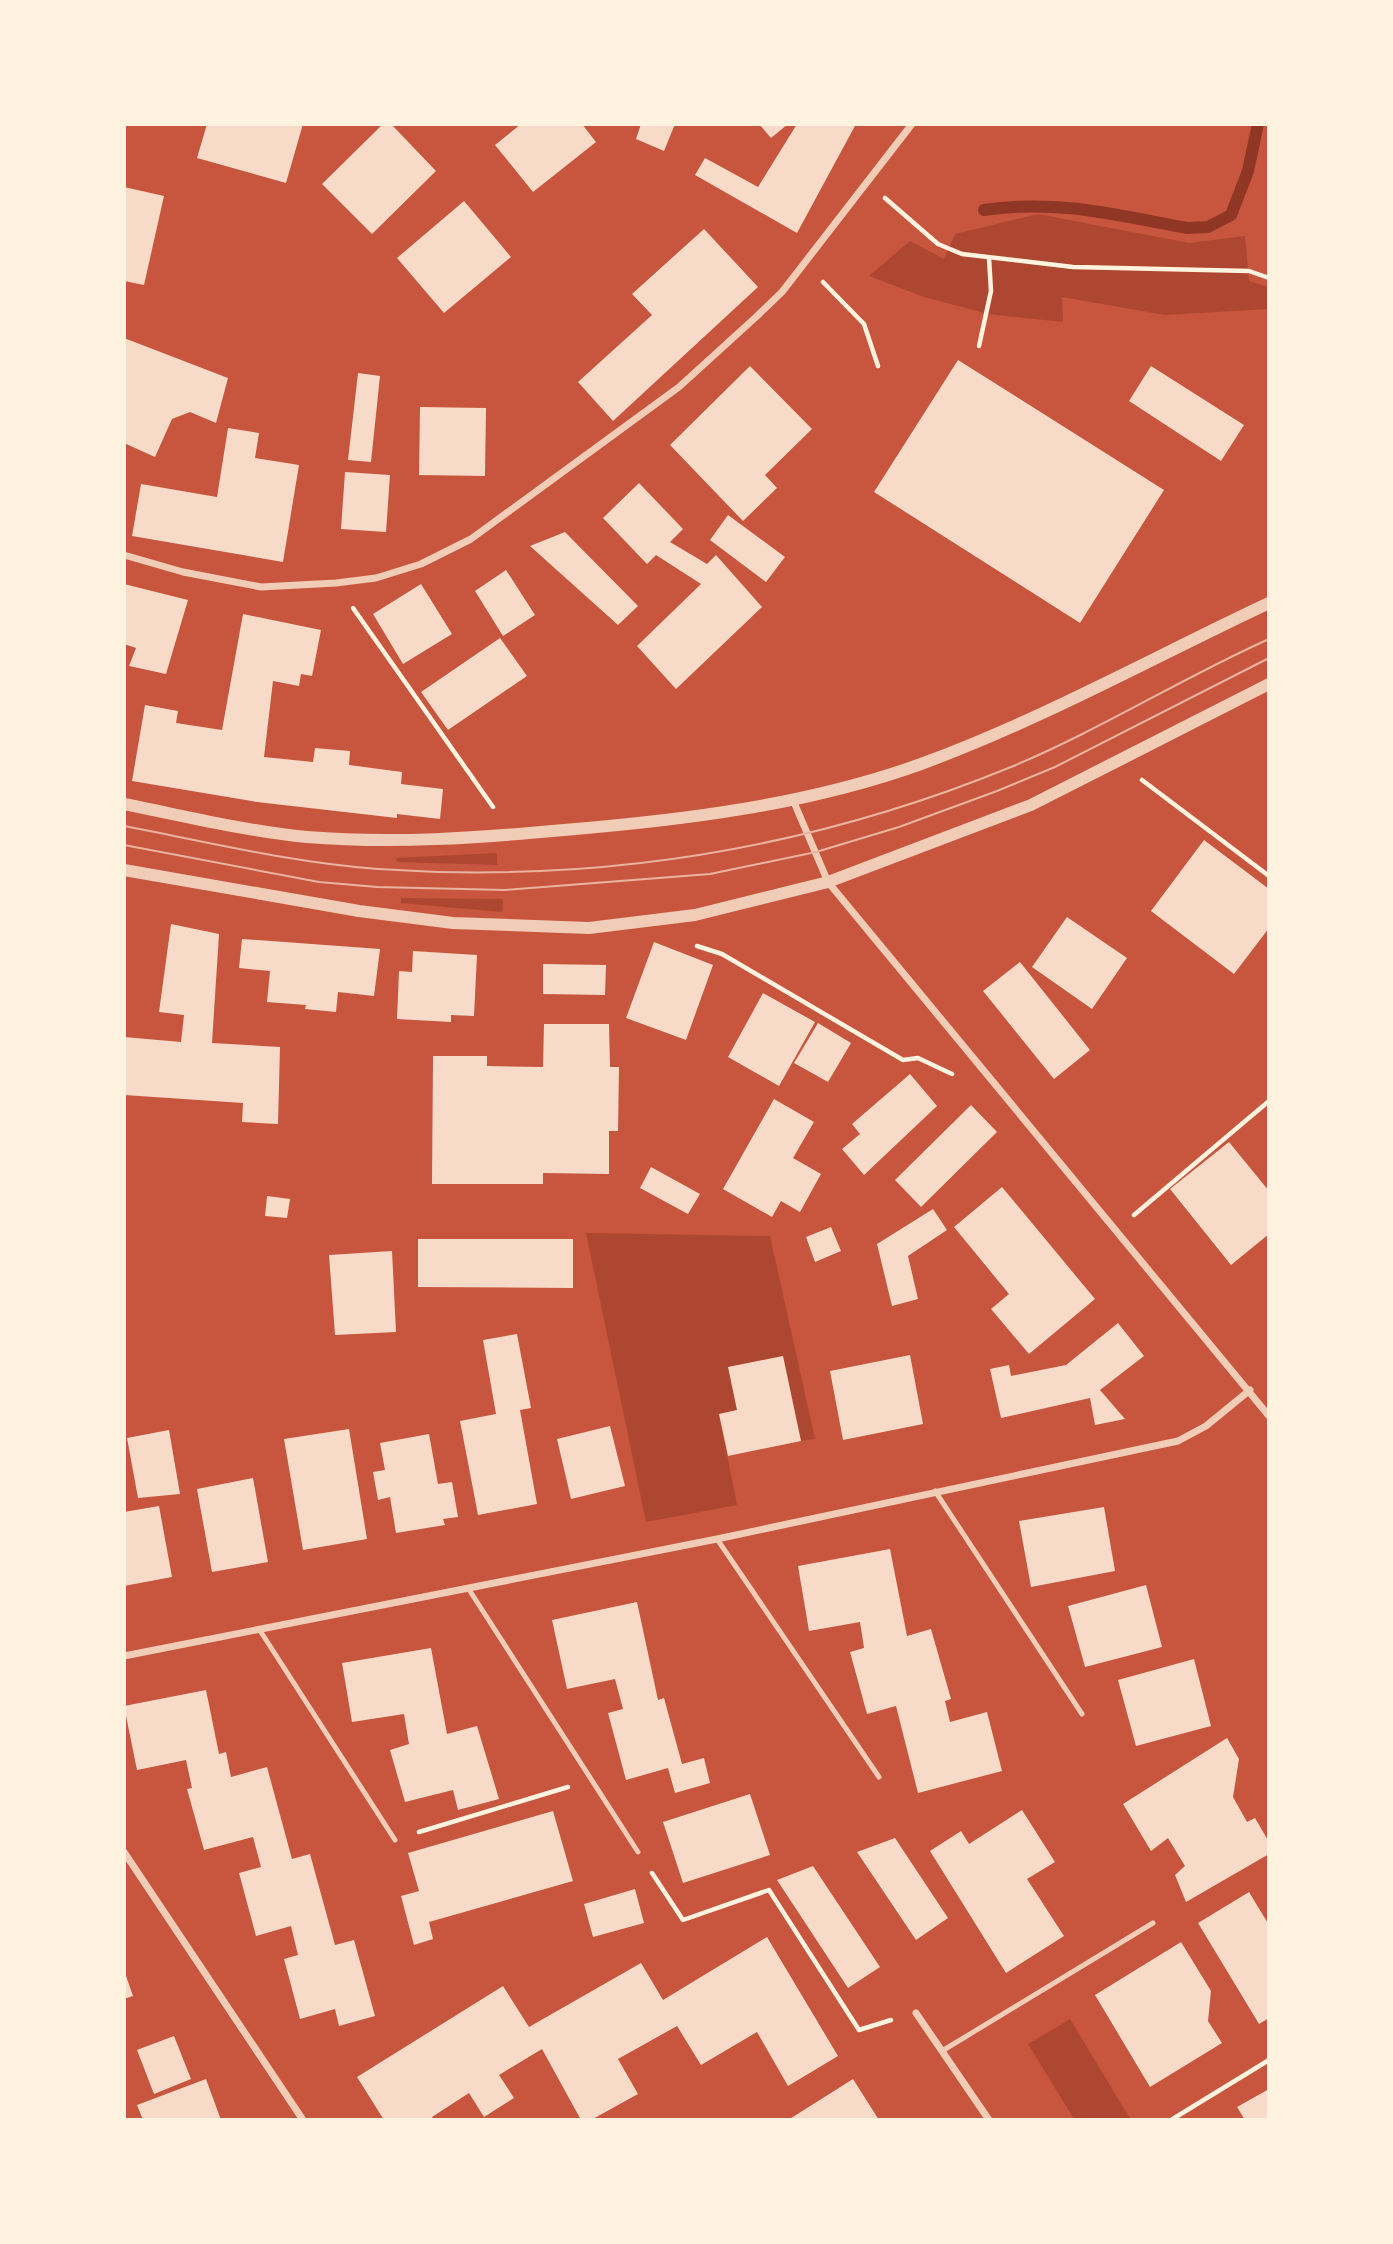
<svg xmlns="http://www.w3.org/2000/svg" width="1393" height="2244" font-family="Lora,serif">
  <rect width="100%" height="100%" fill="#c8553d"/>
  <path fill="#ae4732" d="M 1038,214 L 1189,243 L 1245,236 L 1249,281 L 1269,287 L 1269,309 L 1165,315 L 1062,297 L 1063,322 L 988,314 L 924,297 L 869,276 L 910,241 L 944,259 L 955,234 Z
    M 497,853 L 497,865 L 397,862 L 396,858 Z
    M 401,898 L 503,899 L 502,912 L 401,903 Z
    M 586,1233 L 770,1236 L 815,1439 L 801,1441 L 783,1356 L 729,1367 L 737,1410 L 719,1414 L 737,1505 L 646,1522 Z
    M 1070,2019 L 1131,2120 L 1074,2119 L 1028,2044 Z"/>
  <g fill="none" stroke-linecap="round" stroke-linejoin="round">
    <path stroke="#8f3625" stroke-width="12" d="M 984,210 C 1056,199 1116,215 1187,228 L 1208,227 L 1231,215 L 1248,171 L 1258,124"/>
  </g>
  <path fill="#f7dbc8" d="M 207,124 L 303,124 L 286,183 L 197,158 Z
    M 383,124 L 391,124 L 436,171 L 372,234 L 322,184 Z
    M 521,124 L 582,124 L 596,142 L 533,192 L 495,145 Z
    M 641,124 L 675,124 L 664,151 L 636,139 Z
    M 759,124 L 788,124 L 771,138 Z
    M 797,124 L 856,124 L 797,233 L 695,175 L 705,158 L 758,187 Z
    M 124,187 L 164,196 L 144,285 L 124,281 Z
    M 464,201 L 511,257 L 444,313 L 397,258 Z
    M 704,229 L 758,287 L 613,421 L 578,382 L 652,315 L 632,294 Z
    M 124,338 L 228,378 L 216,423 L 190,412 L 172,419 L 155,457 L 124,443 Z
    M 958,360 L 1164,490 L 1080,623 L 874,492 Z
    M 750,366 L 812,429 L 765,475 L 777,488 L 743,521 L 670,445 Z
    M 1151,366 L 1244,425 L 1221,461 L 1129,401 Z
    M 358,373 L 380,376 L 371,462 L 348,460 Z
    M 420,407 L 486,408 L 485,476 L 419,475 Z
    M 228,428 L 259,433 L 255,458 L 299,465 L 283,562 L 132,536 L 141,484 L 217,497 Z
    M 345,472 L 390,475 L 386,532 L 341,529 Z
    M 639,483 L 683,529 L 670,542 L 707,564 L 716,555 L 762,607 L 676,689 L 637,646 L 701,584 L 656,555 L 647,564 L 603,518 Z
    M 728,515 L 785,557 L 766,582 L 710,540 Z
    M 565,532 L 638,606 L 618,625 L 530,546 Z
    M 506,570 L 535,615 L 503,636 L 475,591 Z
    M 124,584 L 188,600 L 166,674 L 129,666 L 136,648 L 124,644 Z
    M 421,584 L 452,634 L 403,664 L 373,614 Z
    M 243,614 L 321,630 L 312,676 L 301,674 L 299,686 L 273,681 L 264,757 L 313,762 L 315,748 L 350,751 L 349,765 L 402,772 L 401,784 L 443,789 L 440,819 L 397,814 L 397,818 L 257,802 L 132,781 L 145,705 L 178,711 L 176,723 L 222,730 Z
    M 500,638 L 527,676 L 448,730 L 421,692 Z
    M 1204,840 L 1269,889 L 1269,928 L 1234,974 L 1151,911 Z
    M 1067,917 L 1127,958 L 1092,1009 L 1032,967 Z
    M 171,924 L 219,934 L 212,1043 L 280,1047 L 278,1124 L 242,1122 L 243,1103 L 124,1095 L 124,1037 L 181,1042 L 184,1015 L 159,1012 Z
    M 242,939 L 380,949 L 374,996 L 338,992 L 336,1012 L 305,1009 L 306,1005 L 267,1002 L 270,971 L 239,968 Z
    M 654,942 L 713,965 L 686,1040 L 626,1018 Z
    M 413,951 L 477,955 L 474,1016 L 451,1015 L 451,1022 L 397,1019 L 399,971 L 412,972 Z
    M 1020,962 L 1090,1050 L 1054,1079 L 983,991 Z
    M 543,964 L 606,965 L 605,995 L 543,994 Z
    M 763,993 L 815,1022 L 779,1086 L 728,1057 Z
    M 818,1023 L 851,1043 L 828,1082 L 794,1063 Z
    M 544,1024 L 609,1024 L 610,1067 L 619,1067 L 618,1131 L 609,1131 L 609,1174 L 543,1173 L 543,1184 L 432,1184 L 433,1056 L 487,1056 L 487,1066 L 543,1067 Z
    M 910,1074 L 937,1106 L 864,1175 L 842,1149 L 860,1134 L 852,1124 Z
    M 774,1099 L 814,1122 L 793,1158 L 821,1174 L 800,1212 L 781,1201 L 772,1217 L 723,1189 Z
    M 971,1105 L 997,1132 L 921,1207 L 895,1180 Z
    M 1229,1142 L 1269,1191 L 1269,1234 L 1231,1265 L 1170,1189 Z
    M 651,1167 L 700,1194 L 688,1214 L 640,1188 Z
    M 1002,1187 L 1095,1299 L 1029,1354 L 991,1309 L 1009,1294 L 954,1227 Z
    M 267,1196 L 290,1199 L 287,1218 L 265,1216 Z
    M 933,1209 L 947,1230 L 908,1256 L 918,1299 L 892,1306 L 877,1244 Z
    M 831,1227 L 841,1251 L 815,1262 L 806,1237 Z
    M 418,1239 L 573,1239 L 573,1288 L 418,1287 Z
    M 392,1251 L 396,1332 L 335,1335 L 329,1255 Z
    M 1118,1323 L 1144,1356 L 1100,1390 L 1125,1419 L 1095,1425 L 1090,1398 L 1001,1418 L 990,1369 L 1009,1365 L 1011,1376 L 1066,1365 Z
    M 517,1334 L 531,1408 L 520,1410 L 537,1504 L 478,1515 L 460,1421 L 496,1414 L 483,1340 Z
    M 910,1355 L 923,1424 L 843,1440 L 830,1371 Z
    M 783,1356 L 801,1441 L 728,1456 L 719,1414 L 737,1410 L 728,1367 Z
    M 610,1426 L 625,1486 L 571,1499 L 557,1439 Z
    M 349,1429 L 367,1539 L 303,1550 L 284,1439 Z
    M 169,1430 L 180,1494 L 138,1498 L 127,1438 Z
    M 429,1434 L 438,1484 L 452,1482 L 458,1517 L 443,1519 L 445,1525 L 396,1533 L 390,1497 L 378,1500 L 373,1472 L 385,1470 L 380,1443 Z
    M 253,1478 L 268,1562 L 212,1572 L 197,1489 Z
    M 159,1506 L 172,1577 L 124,1586 L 124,1512 Z
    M 1104,1507 L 1115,1571 L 1031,1587 L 1019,1521 Z
    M 890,1549 L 907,1636 L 931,1629 L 951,1699 L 945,1701 L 950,1722 L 987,1712 L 1002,1771 L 918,1793 L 896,1706 L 867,1714 L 850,1652 L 864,1648 L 860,1622 L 809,1631 L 798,1566 Z
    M 1146,1585 L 1162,1647 L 1085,1667 L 1068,1606 Z
    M 637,1602 L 658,1700 L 664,1698 L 682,1764 L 704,1758 L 710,1783 L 675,1793 L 668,1768 L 626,1780 L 608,1713 L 623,1709 L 615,1679 L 567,1689 L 552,1620 Z
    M 431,1648 L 447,1734 L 477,1726 L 499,1799 L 458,1810 L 453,1790 L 405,1802 L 390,1750 L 409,1744 L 404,1714 L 352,1722 L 342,1663 Z
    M 1194,1659 L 1211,1726 L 1136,1746 L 1118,1680 Z
    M 206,1690 L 219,1754 L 226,1752 L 231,1777 L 267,1767 L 292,1859 L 310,1854 L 335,1945 L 354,1940 L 375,2016 L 339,2026 L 335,2009 L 300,2019 L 284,1959 L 298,1955 L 291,1926 L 256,1936 L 239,1873 L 261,1867 L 253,1837 L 204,1850 L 187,1789 L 192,1788 L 186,1760 L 137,1770 L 124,1706 Z
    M 1227,1738 L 1239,1759 L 1233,1797 L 1247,1822 L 1255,1818 L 1269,1842 L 1269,1854 L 1186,1902 L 1175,1875 L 1185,1866 L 1168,1838 L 1151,1851 L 1123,1804 Z
    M 750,1794 L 770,1855 L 683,1883 L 663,1822 Z
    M 1022,1810 L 1055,1862 L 1027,1879 L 1064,1936 L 1006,1973 L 930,1851 L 961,1831 L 969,1844 Z
    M 553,1811 L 573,1881 L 429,1922 L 433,1939 L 414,1945 L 401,1896 L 419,1891 L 408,1853 Z
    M 895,1838 L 948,1918 L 916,1940 L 857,1852 Z
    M 813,1866 L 880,1967 L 848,1988 L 777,1880 Z
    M 635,1889 L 644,1923 L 593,1937 L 584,1904 Z
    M 1249,1892 L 1269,1925 L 1269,2018 L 1259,2024 L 1198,1923 Z
    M 767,1937 L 838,2056 L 788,2086 L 757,2032 L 701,2065 L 677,2026 L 618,2059 L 638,2094 L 591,2120 L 581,2120 L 542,2049 L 499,2075 L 514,2098 L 484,2117 L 469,2093 L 432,2117 L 434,2120 L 384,2120 L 357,2077 L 503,1986 L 529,2027 L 641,1963 L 663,2000 Z
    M 1181,1942 L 1211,1991 L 1208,2021 L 1222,2043 L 1150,2087 L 1095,1995 Z
    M 124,1970 L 133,1996 L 124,1999 Z
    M 174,2036 L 191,2079 L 154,2094 L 137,2050 Z
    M 206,2079 L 221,2120 L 143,2120 L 137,2105 Z
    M 853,2079 L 879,2120 L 788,2120 Z
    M 1269,2089 L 1269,2120 L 1245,2120 L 1237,2107 Z"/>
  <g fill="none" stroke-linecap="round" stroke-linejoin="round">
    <path stroke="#fff3e0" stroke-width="4.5" d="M 885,198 L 938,244 L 962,254 L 1073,267 L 1249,271 L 1269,278
      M 823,282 L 864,324 L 878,366
      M 979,346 L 991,291 L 989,258
      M 353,608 L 493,807
      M 1142,780 L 1269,876
      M 697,946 L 722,954 L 903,1060 L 918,1058 L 952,1074
      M 1134,1215 L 1269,1101
      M 419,1832 L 568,1787
      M 652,1873 L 683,1920 L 769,1890 L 859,2030 L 891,2020
      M 1171,2120 L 1269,2060"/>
    <path stroke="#f1ccb7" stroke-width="5" d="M 935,1491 L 1082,1714
      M 717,1539 L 879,1777
      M 468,1588 L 638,1852
      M 259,1629 L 395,1840
      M 942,2051 L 1153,1923"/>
    <path stroke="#f1ccb7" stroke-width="7" d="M 124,555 L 183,572 L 261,587 L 336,583 L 376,578 L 421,564 L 471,539 L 679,387 L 756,317 L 782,292 L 912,124
      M 793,800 L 828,882 L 1269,1416
      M 124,1656 L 717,1539 L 1178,1441 L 1206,1426 L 1250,1390
      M 124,1852 L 303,2120
      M 916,2013 L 989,2120"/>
    <path stroke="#f1ccb7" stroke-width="12" d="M 124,804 C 185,816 245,831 307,837 C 393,844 478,838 564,830 C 684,820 807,805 921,764 C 1041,720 1154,657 1269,603
      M 124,870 L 359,911 L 453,923 L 589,928 L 695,915 L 828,882 L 1031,805 L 1269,684"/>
    <path stroke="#e9b49f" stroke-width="2" d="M 124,826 C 208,842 293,863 378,869 C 598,884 808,850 1011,767 C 1100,730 1182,678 1269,639
      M 124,845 L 319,882 L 377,887 L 505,890 L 710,874 L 816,852 L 899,827 L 997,791 L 1055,767 L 1269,658"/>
  </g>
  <rect width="1393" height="2244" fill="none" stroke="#fff3e0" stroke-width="252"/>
</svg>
